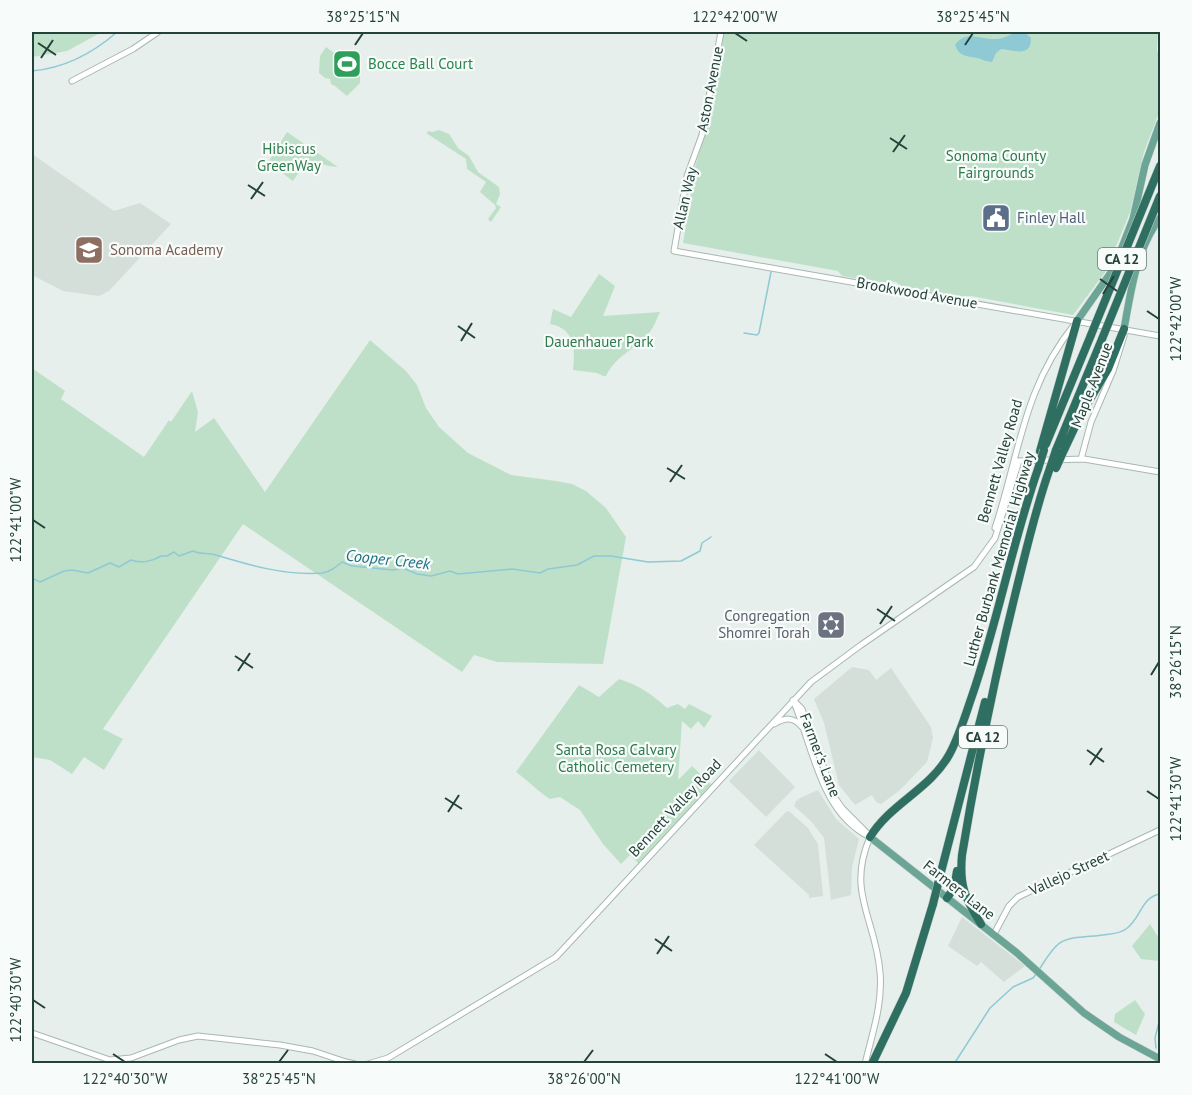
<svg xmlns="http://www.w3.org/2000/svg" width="1192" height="1095" font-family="'PT Sans',sans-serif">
  <rect width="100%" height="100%" fill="#e6efeb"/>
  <path fill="#d4dfda" d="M 32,154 L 114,211 L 140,203 L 171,224 L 109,291 L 99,296 L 63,291 L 34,276 L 32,276 Z
    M 852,667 L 869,670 L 876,680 L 891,668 L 931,727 L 933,738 L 927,762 L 899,791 L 881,804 L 876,802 L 872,795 L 855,805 L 839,785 L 824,723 L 814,699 Z
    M 759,750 L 795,787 L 766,817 L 729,781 Z
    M 818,790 L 836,819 L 859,839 L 852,867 L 851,895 L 831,900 L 824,838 L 811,821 L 794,806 L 796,801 L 800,798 Z
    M 787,811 L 790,812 L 808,828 L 818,844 L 823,896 L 809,898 L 809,895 L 754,845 Z
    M 962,917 L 1025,966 L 1004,982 L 981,962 L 977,966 L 948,946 Z"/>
  <path fill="#bfe0c8" d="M 32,32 L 102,32 L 67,51 L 32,57 Z
    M 723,32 L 1158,32 L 1157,50 L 1160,59 L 1160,110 L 1144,152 L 1130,212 L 1106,271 L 1073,315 L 971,296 L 965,296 L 965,298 L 901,286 L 896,282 L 890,281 L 883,283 L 842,276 L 838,271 L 683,243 L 695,167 L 708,124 Z
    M 326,47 L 354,67 L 356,74 L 360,75 L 360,83 L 347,96 L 335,86 L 331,84 L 330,79 L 325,78 L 319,73 L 320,56 Z
    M 439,130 L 449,134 L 458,148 L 469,156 L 478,172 L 499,187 L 500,194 L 496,204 L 501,207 L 491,222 L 488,219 L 496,208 L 495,205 L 480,192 L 486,182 L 467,169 L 466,159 L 426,133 L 429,131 L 432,132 Z
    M 287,132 L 338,167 L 329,166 L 307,160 L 293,181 L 271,165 L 269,161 Z
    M 599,274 L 615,286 L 603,316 L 660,312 C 656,320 654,328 648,334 C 634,351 617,354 606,376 L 603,376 L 597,373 L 573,370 C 575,350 576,329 550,324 L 553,309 L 571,317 Z
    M 370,340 L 406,371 L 417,385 L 426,408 L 439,427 L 468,453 L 511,475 L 556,481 L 572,484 L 586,491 L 606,508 L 626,537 L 603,664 L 497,662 L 474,655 L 462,672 L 243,524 L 103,729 L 123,739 L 104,770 L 84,757 L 72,774 L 50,760 L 32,757 L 32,368 L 65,391 L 61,399 L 144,457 L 169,420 L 171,422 L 192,391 L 198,412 L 195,432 L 214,418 L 265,492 Z
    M 619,679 C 638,685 652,694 667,708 L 678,704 L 685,709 L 689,704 L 712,716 L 704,728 L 698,721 L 691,729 L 682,721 L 678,780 L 692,766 L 712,785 L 639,864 L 630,855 L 621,864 L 603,844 L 580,810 L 560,797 L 550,799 C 536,790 529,781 516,772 L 579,685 L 599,697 Z
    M 1150,924 L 1160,940 L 1160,960 L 1159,961 L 1141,959 L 1132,946 Z
    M 1135,1000 L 1145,1014 L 1136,1035 L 1114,1022 L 1115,1014 Z"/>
  <path fill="#8ec9d4" d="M 1019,32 L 1024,32 L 1031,38 C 1031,58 1015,50 1001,49 L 996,53 L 992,62 C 987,62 982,59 977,58 C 966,56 959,56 955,45 C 966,29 981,40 996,39 C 1004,39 1011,33 1019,32 Z"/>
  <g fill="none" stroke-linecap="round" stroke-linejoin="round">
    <path stroke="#8ec9d4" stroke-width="1.5" d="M 32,71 C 65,68 92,54 117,32
      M 744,333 L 757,335 L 759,333 L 771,272
      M 32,578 L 40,582 L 64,571 L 72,570 L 88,573 L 110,563 L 119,567 L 131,560 C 141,564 153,561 161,556 L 167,556 L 174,552 L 179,556 L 193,551 C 201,555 207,552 216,555 C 249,565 286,576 322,573 C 330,572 336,567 342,562 L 352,566 L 393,570 L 403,568 L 417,574 L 431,576 L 450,571 L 458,574 L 512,569 L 540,573 L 548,569 L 577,565 L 594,556 L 611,556 L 648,562 L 681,561 L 700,551 L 702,543 L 711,537
      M 1039,970 C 1062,932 1064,940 1103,935 C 1111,934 1119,934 1126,929 C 1141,919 1141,897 1160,894
      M 1156,1048 L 1155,1038 L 1160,1018
      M 954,1064 L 990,1008 L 1013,987 L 1033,978 L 1036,974"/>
    <g stroke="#a8b8b2" stroke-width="7">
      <path id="minor" d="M 721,32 L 702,135 L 687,176 L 674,251 L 1160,336
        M 72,81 L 133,49 L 158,32
        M 1081,459 L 1091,422 L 1113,371 L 1124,336
        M 1017,461 L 1084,459 L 1160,472
        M 995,528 C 1019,456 1023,388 1074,325
        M 793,700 C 813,746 820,813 870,837
        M 795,702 L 802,709 L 835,798 L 842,808 L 869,835
        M 774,724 C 785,718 793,716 802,727
        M 994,934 L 1009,906 L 1018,897 L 1160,830
        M 32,1033 L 110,1060 L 131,1058 L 179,1040 L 198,1036 L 280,1045 L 313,1051 L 346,1062 L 355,1064
        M 368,1064 L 388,1058 L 556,957 L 811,682 L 861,645 L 974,567 L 995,538 L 1019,461
        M 865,1064 C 872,1034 883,1004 880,972 C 876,919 846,893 870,837"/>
    </g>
    <g stroke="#c2cac8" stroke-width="8">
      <path id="major" d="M 1077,321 L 1114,268 L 1133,219 L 1145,165 L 1160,123
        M 1124,329 C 1131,291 1136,250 1160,218
        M 870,837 L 1017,953 L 1084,1013 L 1119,1037 L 1160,1059"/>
    </g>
    <g stroke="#c2cac8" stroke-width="9">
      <path id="highway" d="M 1153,183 L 1160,166
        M 1046,444 L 1091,335
        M 1056,450 L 1102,339
        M 1064,450 L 1080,416 L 1108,369 L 1124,329
        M 1040,451 L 1077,321
        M 870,837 C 890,804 930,789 949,755 C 959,737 965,716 972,696 C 998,621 1012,543 1038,469
        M 941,872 L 985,702
        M 947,898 L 954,888 L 957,871
        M 981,924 C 965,898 959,886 962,855 C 977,765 995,675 1017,587 C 1027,547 1036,507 1050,468
        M 872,1064 L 906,993 L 933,904"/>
    </g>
    <use href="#minor" stroke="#fff" stroke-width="5"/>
    <use href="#major" stroke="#6aa596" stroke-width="7"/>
    <use href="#highway" stroke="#2f6f62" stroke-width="8"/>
    <g stroke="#c2cac8" stroke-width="9" stroke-linecap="butt">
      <path id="highway-bridge" d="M 1091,335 L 1153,183
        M 1102,339 L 1160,196
        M 1050,468 L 1056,450
        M 1056,468 L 1064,450
        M 1038,469 L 1044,450
        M 933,904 L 941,872"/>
    </g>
    <use href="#highway-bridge" stroke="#2f6f62" stroke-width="8"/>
  </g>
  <path fill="none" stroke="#24423a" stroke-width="2" d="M 735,33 L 747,41M 38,43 L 56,55M 355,45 L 363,33M 965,45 L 973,33M 41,58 L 53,40M 890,138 L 907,149M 893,152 L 905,135M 248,185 L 265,196M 251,199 L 263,182M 1100,279 L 1117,291M 1103,294 L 1114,276M 1147,311 L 1159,319M 458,326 L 475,338M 461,341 L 472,323M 667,468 L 685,479M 670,482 L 682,465M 33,520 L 45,528M 877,609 L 895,621M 880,624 L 892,606M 235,656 L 253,668M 238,671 L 250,653M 1151,675 L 1159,662M 1087,750 L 1104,762M 1090,765 L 1102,748M 1147,791 L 1159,799M 445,798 L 462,809M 448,812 L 459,795M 655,939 L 672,951M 657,954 L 669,936M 33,1000 L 45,1008M 113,1054 L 125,1062M 825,1054 L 837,1062M 279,1062 L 288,1050M 584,1062 L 593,1050"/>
  <defs>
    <g id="stadium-square" transform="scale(1.5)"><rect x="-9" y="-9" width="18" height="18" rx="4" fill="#2e9e5b" stroke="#f7fbf9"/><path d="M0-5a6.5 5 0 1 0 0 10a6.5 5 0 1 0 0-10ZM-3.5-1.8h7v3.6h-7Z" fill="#fff"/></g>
    <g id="civic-square" transform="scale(1.5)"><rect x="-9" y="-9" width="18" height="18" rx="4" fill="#5c6f8a" stroke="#f7fbf9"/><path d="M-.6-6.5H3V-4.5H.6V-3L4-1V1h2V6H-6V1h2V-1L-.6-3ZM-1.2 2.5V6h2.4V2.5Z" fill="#fff"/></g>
    <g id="school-square" transform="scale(1.5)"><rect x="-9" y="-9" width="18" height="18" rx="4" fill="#8d6e63" stroke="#f7fbf9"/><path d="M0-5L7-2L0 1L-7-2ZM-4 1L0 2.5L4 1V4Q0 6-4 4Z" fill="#fff"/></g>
    <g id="synagogue-square" transform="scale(1.5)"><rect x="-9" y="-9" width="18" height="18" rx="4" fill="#6b7280" stroke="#f7fbf9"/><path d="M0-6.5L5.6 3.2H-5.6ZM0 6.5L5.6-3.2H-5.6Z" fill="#fff"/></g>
  </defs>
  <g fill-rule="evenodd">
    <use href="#stadium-square" x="347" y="64"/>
    <use href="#civic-square" x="996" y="218"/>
    <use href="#school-square" x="89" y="250"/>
    <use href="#synagogue-square" x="831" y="625"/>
  </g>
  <g text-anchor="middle" stroke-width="4.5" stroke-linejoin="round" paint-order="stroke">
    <g fill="#f7fbf9" stroke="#637a73" stroke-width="1.5">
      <rect x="1098" y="248" width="48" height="22" rx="4.5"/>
      <rect x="959" y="726" width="48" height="22" rx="4.5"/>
    </g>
    <g font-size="14" font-weight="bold" fill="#24423a">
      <text x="1122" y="264">CA 12</text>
      <text x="983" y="742">CA 12</text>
    </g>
    <g font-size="15" fill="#27864d" stroke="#f7fbf9" text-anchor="start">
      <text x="368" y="69">Bocce Ball Court</text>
    </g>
    <g font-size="15" fill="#24423a" stroke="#f7fbf9">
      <text transform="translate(710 89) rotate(-79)" y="5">Aston Avenue</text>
      <text transform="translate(685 198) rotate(-77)" y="5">Allan Way</text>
      <text transform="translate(917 293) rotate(10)" y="5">Brookwood Avenue</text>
      <text transform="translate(1092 385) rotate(-69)" y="5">Maple Avenue</text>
      <text transform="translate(1000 461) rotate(-74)" y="5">Bennett Valley Road</text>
      <text transform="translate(999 559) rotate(-74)" y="5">Luther Burbank Memorial Highway</text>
      <text transform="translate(820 755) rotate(69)" y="5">Farmer's Lane</text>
      <text transform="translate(675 808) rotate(-47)" y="5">Bennett Valley Road</text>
      <text transform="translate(1069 873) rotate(-25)" y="5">Vallejo Street</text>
      <text transform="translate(959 890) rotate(38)" y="5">Farmers Lane</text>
    </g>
    <g font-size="15" fill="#2d7a4b" stroke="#f7fbf9">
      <text x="289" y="154">Hibiscus<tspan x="289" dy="17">GreenWay</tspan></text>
      <text x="996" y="161">Sonoma County<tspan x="996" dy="17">Fairgrounds</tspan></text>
      <text x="599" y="347">Dauenhauer Park</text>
      <text x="616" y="755">Santa Rosa Calvary<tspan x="616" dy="17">Catholic Cemetery</tspan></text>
    </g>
    <g font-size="15" fill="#4e5e75" stroke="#f7fbf9" text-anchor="start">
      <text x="1017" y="223">Finley Hall</text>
    </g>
    <g font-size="15" fill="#785e54" stroke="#f7fbf9" text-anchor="start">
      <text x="110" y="255">Sonoma Academy</text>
    </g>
    <g font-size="15" fill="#5b616d" stroke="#f7fbf9" text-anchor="end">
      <text x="810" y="621">Congregation<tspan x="810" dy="17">Shomrei Torah</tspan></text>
    </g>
    <g font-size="16" font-style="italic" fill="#1c6f80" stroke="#f7fbf9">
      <text transform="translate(388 559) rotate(6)" y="6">Cooper Creek</text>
    </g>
  </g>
  <rect width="1192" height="1095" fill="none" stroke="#f7fbf9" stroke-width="66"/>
  <rect x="33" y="33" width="1126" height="1029" fill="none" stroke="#24423a" stroke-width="2"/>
  <g font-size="15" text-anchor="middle" fill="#24423a">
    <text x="363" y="22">38°25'15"N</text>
    <text x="735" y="22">122°42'00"W</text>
    <text x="973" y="22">38°25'45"N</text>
    <text transform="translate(1176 319) rotate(-90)" y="5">122°42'00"W</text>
    <text transform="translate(16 520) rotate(-90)" y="5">122°41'00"W</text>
    <text transform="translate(1176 662) rotate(-90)" y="5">38°26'15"N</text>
    <text transform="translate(1176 799) rotate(-90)" y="5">122°41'30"W</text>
    <text transform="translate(16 1000) rotate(-90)" y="5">122°40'30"W</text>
    <text x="125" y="1084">122°40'30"W</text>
    <text x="279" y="1084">38°25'45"N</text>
    <text x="584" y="1084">38°26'00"N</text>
    <text x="837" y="1084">122°41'00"W</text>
  </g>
</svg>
